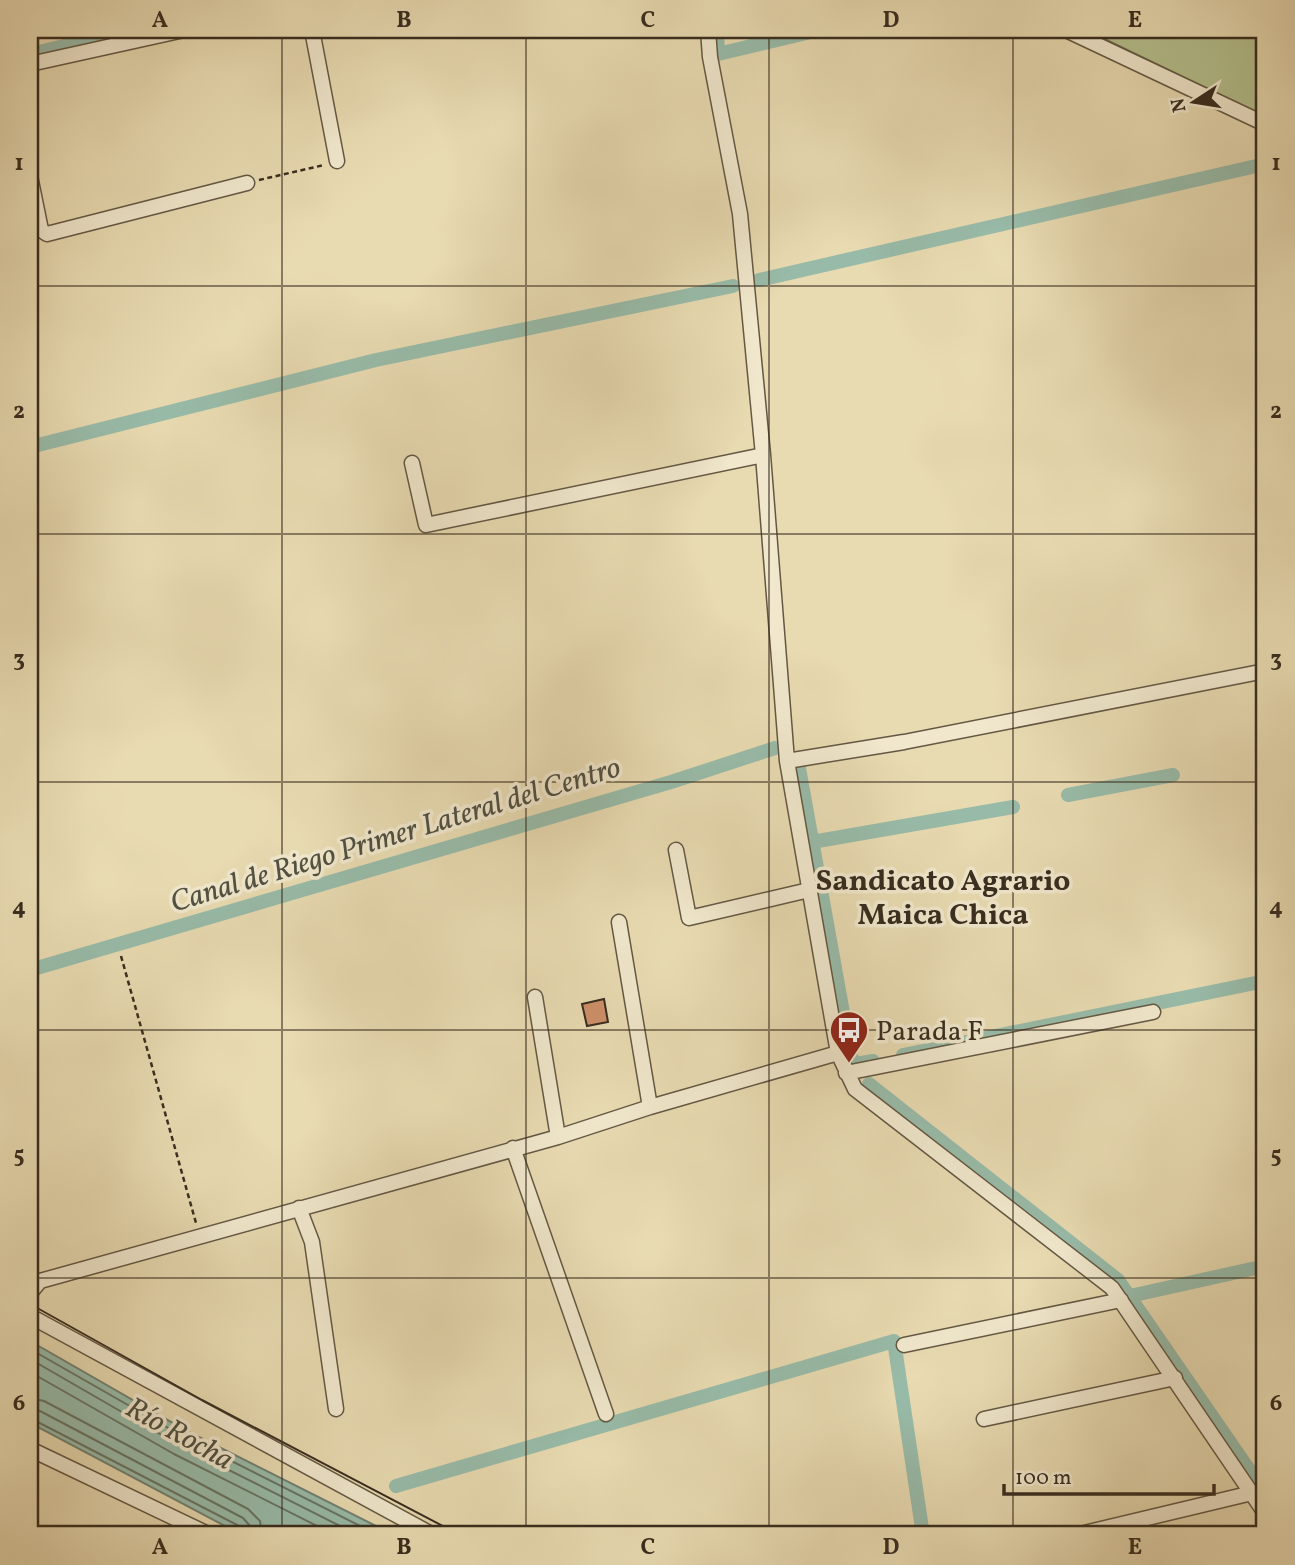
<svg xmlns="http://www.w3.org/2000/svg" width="1295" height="1565" font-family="Vollkorn,serif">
  <rect width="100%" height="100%" fill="#e8dab1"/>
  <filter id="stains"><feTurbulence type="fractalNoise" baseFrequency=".00286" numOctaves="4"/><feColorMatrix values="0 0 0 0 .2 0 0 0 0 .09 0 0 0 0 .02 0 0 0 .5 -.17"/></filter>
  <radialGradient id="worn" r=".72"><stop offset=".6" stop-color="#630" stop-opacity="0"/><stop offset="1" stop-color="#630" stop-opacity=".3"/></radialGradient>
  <path fill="#b4c08d" stroke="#767656" stroke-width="2" d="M 1086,30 L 1265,30 L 1265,117 Z"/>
  <path fill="#98bba9" stroke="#728272" stroke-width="2" d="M 30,1341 L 187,1431 L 394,1535 L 242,1535 L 30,1423 Z"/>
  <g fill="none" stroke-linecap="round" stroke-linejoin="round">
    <path stroke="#687464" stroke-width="2" d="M 30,1349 L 184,1437 L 378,1535
      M 30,1359 L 179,1445 L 358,1535
      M 30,1372 L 174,1454 L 335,1535
      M 30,1398 L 44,1401 L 248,1509 L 260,1521 L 262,1535
      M 30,1409 L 40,1411 L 243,1518 L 250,1526 L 252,1535
      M 30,1418 L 239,1526 L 243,1535"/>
    <path stroke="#728272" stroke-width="4.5" d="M 1261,30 L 1265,33"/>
    <path stroke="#98bba9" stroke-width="14" d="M 717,30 L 718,54 L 819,30
      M 30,54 L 132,30
      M 759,280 L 1265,164
      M 30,447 L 376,360 L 733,286
      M 799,768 L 851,1057 L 856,1064 L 873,1061
      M 1068,795 L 1173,775
      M 812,842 L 1013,807
      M 30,970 L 671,782 L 775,748
      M 903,1055 L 1265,981
      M 869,1084 L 1118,1280 L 1265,1493
      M 1130,1296 L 1265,1266
      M 396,1486 L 894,1341 L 923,1535"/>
  </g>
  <path fill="#ce906a" stroke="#382d1f" stroke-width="2" d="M 604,999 L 608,1022 L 587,1026 L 582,1004 Z"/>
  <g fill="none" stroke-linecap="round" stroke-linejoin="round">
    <g stroke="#645844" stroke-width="17">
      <path id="minor" d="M 312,30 L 337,161
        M 708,30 L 710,57 L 740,214 L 763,455 L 787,761 L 838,1053 L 855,1089 L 1112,1288 L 1265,1513
        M 1066,30 L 1265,124
        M 30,64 L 184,30
        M 30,176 L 41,230 L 47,234 L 247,183
        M 412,463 L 426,525 L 763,455
        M 787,761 L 904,742 L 1265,671
        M 676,850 L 689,918 L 809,890
        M 619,922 L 650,1107
        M 535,997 L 558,1137
        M 846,1073 L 1153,1012
        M 513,1148 L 606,1414
        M 299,1208 L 312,1242 L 336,1409
        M 30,1293 L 40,1281 L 558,1137 L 650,1107 L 838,1053
        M 30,1316 L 433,1535
        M 904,1345 L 1121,1300
        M 984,1419 L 1175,1378
        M 30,1449 L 210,1535
        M 1076,1535 L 1252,1493"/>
    </g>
    <path stroke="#382d1f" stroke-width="2.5" stroke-dasharray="5 3.5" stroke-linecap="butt" d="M 259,180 L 324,165
      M 121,956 L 196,1223"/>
    <use href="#minor" stroke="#f0e7cc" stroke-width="14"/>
    <path stroke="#382d1f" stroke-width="2" d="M 30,1304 L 202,1400 L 460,1535"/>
  </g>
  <path fill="none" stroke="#382d1f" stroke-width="2" stroke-opacity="0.55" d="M 282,30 L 282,1535M 526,30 L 526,1535M 769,30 L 769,1535M 1013,30 L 1013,1535M 30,286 L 1265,286M 30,534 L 1265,534M 30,782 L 1265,782M 30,1030 L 1265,1030M 30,1278 L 1265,1278"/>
  <defs>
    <g id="bus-pin" transform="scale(2.0125)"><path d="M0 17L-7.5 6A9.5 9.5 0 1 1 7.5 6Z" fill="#8f2418" stroke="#f0e7cc"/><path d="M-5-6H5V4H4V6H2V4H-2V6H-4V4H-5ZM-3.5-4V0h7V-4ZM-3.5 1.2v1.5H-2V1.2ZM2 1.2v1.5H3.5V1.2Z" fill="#fff"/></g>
  </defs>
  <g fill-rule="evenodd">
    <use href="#bus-pin" x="849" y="1030"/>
  </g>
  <g text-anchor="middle" stroke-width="7" stroke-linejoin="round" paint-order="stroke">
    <g font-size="28" fill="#382d1f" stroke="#f0e7cc" text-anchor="start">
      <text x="876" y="1040">Parada F</text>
    </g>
    <g font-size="30" font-style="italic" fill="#505042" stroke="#f0e7cc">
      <text transform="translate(395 834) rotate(-17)" y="10">Canal de Riego Primer Lateral del Centro</text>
      <text transform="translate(180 1433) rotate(29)" y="10">Río Rocha</text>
    </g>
    <g font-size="30" font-weight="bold" fill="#382d1f" stroke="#f0e7cc">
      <text x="943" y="890">Sandicato Agrario<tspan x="943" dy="34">Maica Chica</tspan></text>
    </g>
  </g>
  <rect width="1295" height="1565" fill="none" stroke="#e8dab1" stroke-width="77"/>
  <g transform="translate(1194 102) rotate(258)" stroke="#f0e7cc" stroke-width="5" paint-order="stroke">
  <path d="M0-5L12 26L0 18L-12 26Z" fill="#382d1f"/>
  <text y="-10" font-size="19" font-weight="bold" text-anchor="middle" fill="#382d1f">N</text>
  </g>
  <path d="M1004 1484v10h210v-10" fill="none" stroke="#382d1f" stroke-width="3.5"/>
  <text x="1015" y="1484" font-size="21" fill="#382d1f" stroke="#f0e7cc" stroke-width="5" paint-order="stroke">100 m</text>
  <rect x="38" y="38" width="1218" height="1488" fill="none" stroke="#382d1f" stroke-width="2.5"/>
  <g font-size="23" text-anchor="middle" font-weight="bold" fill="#382d1f">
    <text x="160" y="27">A</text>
    <text x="404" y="27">B</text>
    <text x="648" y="27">C</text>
    <text x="891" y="27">D</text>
    <text x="1135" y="27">E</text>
    <text x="19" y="170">1</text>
    <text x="1276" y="170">1</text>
    <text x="19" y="418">2</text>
    <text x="1276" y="418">2</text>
    <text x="19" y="666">3</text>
    <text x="1276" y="666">3</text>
    <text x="19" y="914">4</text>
    <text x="1276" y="914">4</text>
    <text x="19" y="1162">5</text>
    <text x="1276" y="1162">5</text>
    <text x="19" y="1410">6</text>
    <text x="1276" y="1410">6</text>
    <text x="160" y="1554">A</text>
    <text x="404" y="1554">B</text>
    <text x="648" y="1554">C</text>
    <text x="891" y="1554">D</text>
    <text x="1135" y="1554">E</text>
  </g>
  <rect width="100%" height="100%" filter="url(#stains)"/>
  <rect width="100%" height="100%" fill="url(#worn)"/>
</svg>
